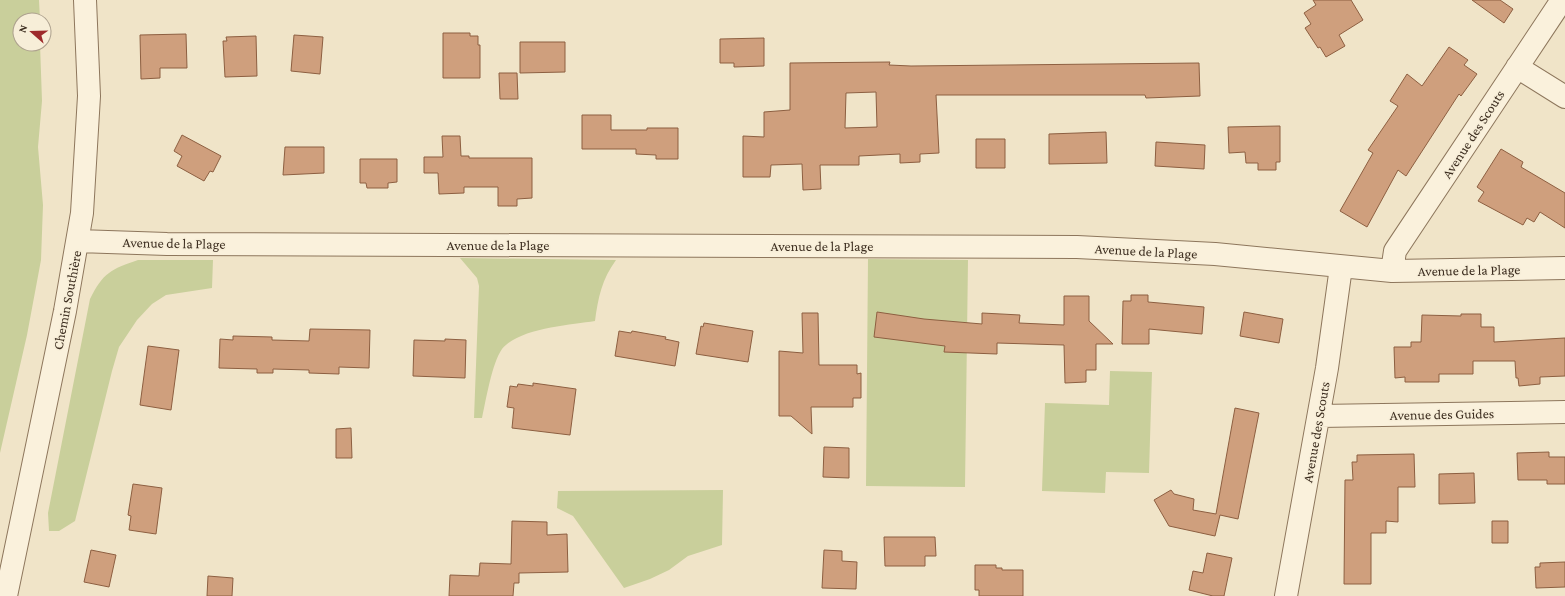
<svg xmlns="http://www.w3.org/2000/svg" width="1565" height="596" font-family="'Crimson Pro',serif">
  <rect width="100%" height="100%" fill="#f0e4c8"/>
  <path fill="#c9cf9b" d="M 0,0 L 39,0 L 40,20 L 20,20 L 20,44 L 40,44 L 42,101 L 38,147 L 43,205 L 41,260 L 27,335 L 0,453 Z
    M 460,258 L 616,260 C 602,279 598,298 595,321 C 570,325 519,328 502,349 C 492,363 486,400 482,418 L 474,418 L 479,286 L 477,278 Z
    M 868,259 L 968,260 L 965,487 L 866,486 Z
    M 138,260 L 213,260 L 212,288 L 166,295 L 152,304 L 137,320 L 119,347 L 112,371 L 75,521 L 59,531 L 49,531 L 48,513 L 90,299 C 103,273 111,269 138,260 Z
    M 1110,371 L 1152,372 L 1149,473 L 1106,472 L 1105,493 L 1042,491 L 1045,403 L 1109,405 Z
    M 723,490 L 722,545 L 688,556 L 669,570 L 650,579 L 624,588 L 573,516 L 557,508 L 558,491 Z"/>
  <path fill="#cf9f7d" stroke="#8d5f41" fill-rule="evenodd" d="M 1313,0 L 1351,0 L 1363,20 L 1339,35 L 1345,46 L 1326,57 L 1320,47 L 1318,48 L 1305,28 L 1311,24 L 1304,13 L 1316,5 Z
    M 1472,0 L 1500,0 L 1513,9 L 1504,23 Z
    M 443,33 L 470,33 L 470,36 L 478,36 L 478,45 L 480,45 L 480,78 L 443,78 Z
    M 186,34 L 187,68 L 160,68 L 160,78 L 141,79 L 140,35 Z
    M 294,35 L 323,37 L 320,74 L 291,71 Z
    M 256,36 L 257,76 L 225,77 L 223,41 L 227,41 L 226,37 Z
    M 764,38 L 764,66 L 734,67 L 734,63 L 720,63 L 720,39 Z
    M 520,42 L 565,42 L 565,72 L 520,73 Z
    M 1449,47 L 1468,60 L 1464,65 L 1477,74 L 1461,96 L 1459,94 L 1406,176 L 1398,170 L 1367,227 L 1340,211 L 1373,153 L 1368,150 L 1398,106 L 1390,101 L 1407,74 L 1422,86 Z
    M 890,62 L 889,65 L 911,66 L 1199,63 L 1200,96 L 1146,98 L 1145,95 L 936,95 L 939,153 L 920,154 L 920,162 L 900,163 L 900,154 L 859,156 L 859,165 L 820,165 L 821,189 L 803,190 L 802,164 L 771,165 L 770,177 L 743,177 L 743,136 L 764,137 L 764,112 L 790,110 L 790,63 ZM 876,92 L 877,127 L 845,128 L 846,93 Z
    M 499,73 L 517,73 L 518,99 L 500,99 Z
    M 582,115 L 611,115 L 611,130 L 647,130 L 647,128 L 678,128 L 678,159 L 656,159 L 656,155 L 636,154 L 636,149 L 582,149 Z
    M 1280,126 L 1280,162 L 1276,162 L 1276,170 L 1258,170 L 1258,163 L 1246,163 L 1245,152 L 1229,153 L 1228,127 Z
    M 1106,132 L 1107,163 L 1049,164 L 1049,134 Z
    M 182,135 L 221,156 L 213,172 L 210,171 L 204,181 L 177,166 L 182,156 L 174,151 Z
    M 442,136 L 460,136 L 461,156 L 469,156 L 469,158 L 532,158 L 532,198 L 517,199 L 517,206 L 498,206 L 498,187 L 464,187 L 464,193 L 439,194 L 438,173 L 424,173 L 424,157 L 443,157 Z
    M 976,139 L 1005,139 L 1005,168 L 976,168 Z
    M 1156,142 L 1205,145 L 1204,169 L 1155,166 Z
    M 285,147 L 324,147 L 324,173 L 283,175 Z
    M 1501,149 L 1523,162 L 1521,167 L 1565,193 L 1565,228 L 1540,212 L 1534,222 L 1527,218 L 1523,225 L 1478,201 L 1484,192 L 1477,187 Z
    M 360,159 L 397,159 L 397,182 L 388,183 L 388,188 L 367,188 L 366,183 L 360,183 Z
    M 1131,295 L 1148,295 L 1148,302 L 1204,307 L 1202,334 L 1149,329 L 1149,344 L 1122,344 L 1123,301 L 1131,301 Z
    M 1064,296 L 1089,296 L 1089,321 L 1113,344 L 1096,344 L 1096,370 L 1086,370 L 1086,382 L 1065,383 L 1064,345 L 997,343 L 997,354 L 944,352 L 945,346 L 874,337 L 877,312 L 924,319 L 982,324 L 982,313 L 1020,315 L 1019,323 L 1064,325 Z
    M 1244,312 L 1283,319 L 1279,343 L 1240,336 Z
    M 802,313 L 818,313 L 819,365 L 857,365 L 857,374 L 861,373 L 861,398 L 853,398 L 853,407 L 811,407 L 812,434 L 791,416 L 779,416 L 779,351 L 803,353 Z
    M 1461,314 L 1481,314 L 1481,327 L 1494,327 L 1494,342 L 1565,338 L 1565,376 L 1540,377 L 1540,384 L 1519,386 L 1518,378 L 1516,378 L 1515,361 L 1473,361 L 1473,374 L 1439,374 L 1439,382 L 1405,382 L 1405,377 L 1395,378 L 1394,347 L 1411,347 L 1411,342 L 1421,342 L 1422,315 L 1461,316 Z
    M 704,323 L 753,331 L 748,362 L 696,354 L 701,326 L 703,327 Z
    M 310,329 L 370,330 L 369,368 L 339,367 L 339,374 L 309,373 L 309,370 L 273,369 L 273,373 L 257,373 L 257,369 L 219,368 L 220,339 L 233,340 L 233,336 L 272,337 L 272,340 L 309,341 Z
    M 619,331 L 631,333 L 632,331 L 666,337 L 665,339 L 679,342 L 675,366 L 615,356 Z
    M 445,339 L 466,340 L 465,378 L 413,376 L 414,340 L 445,341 Z
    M 148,346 L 179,350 L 171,410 L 140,405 Z
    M 533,383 L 576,389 L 570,435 L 512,428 L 514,408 L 507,407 L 510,386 L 517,387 L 518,384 L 533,386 Z
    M 1235,408 L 1259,413 L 1238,519 L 1220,515 L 1215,536 L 1169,526 L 1154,500 L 1171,490 L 1174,494 L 1194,499 L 1193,510 L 1216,514 Z
    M 351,428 L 352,458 L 336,458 L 336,429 Z
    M 824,447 L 849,448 L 849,478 L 823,477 Z
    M 1549,452 L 1549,457 L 1565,457 L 1565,484 L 1547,484 L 1547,480 L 1518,480 L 1517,453 Z
    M 1414,454 L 1415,487 L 1398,487 L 1398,522 L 1386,521 L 1386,533 L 1371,533 L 1371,584 L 1344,584 L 1345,480 L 1353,480 L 1352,462 L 1357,462 L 1357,455 Z
    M 1474,473 L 1475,503 L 1439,504 L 1439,474 Z
    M 133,484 L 162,488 L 156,534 L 129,530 L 131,516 L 128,515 Z
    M 512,521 L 547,522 L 547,535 L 567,534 L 568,572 L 519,573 L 519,583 L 514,583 L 513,596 L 449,596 L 450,575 L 479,576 L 480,563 L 511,564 Z
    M 1492,521 L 1508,521 L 1508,543 L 1492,543 Z
    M 884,537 L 935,537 L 936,556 L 925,556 L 925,566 L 885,566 Z
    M 91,550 L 116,555 L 109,587 L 84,582 Z
    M 824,550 L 842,551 L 842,561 L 857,562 L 856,589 L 822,588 Z
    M 1207,553 L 1232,558 L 1224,596 L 1213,596 L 1189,590 L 1193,571 L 1203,573 Z
    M 1565,562 L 1565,587 L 1536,588 L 1535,567 L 1540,567 L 1540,563 Z
    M 975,565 L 996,565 L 996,568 L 1002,568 L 1002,570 L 1023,570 L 1023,596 L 979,596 L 979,590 L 975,590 Z
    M 208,576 L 233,578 L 232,596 L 207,596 Z"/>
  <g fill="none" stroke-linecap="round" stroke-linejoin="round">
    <g stroke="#8d765c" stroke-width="24">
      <path id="minor" d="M 1517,67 L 1565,97
        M 78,241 L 167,244 L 1077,247 L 1215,254 L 1392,271 L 1565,268
        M 1392,271 L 1395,251 L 1562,0
        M 1319,416 L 1565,412
        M 6,596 L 65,311 L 82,213 L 89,96 L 85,0
        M 1286,596 L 1327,368 L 1341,267"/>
    </g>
    <use href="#minor" stroke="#faf1dc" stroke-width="22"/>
  </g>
  <g text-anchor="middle" stroke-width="3" stroke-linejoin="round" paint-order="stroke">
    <g font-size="14" fill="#3d2e20" stroke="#f7eed8">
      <text transform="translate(1473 134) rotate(-57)" y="5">Avenue des Scouts</text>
      <text transform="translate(174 243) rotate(1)" y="5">Avenue de la Plage</text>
      <text x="498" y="250">Avenue de la Plage</text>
      <text x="822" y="251">Avenue de la Plage</text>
      <text transform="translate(1146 251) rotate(3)" y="5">Avenue de la Plage</text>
      <text transform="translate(1469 270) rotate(-1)" y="5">Avenue de la Plage</text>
      <text transform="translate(67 300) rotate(-79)" y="5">Chemin Southière</text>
      <text transform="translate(1442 414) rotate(-1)" y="5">Avenue des Guides</text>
      <text transform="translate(1316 432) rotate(-80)" y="5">Avenue des Scouts</text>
    </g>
  </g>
  <g transform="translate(32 32) rotate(290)"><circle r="19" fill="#f7eed8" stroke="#ada18e"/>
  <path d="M0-3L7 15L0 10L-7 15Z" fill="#9e2a2b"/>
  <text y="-6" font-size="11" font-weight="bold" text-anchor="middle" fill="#3d2e20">N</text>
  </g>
</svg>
